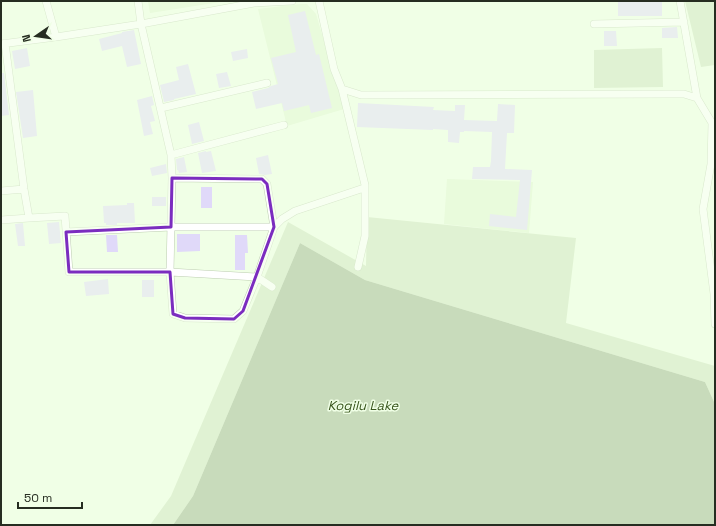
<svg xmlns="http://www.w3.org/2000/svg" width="716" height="526" font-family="'Space Grotesk',sans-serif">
  <rect width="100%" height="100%" fill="#f0ffe6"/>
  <path fill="#dff5d0" d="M 148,1 L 227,1 L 150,13 Z
    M 301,4 L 307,4 L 316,14 L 344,109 L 287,126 L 258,9 Z
    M 447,179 L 533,182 L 529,233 L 444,224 Z"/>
  <path fill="#cce3bc" d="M 685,1 L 715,1 L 715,65 L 701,67 Z
    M 662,48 L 663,87 L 594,88 L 594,50 Z
    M 367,217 L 576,238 L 566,323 L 715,366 L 715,404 L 705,382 L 365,280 L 300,243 L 193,496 L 173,525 L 150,525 L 171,496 L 288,222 L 366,266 Z"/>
  <path fill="#98af88" d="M 300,243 L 365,280 L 705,382 L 715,404 L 715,525 L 173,525 L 193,496 Z"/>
  <path fill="#e0d9f9" d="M 618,1 L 662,1 L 662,16 L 618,16 Z
    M 305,11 L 316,55 L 319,54 L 332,108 L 311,113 L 309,105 L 284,111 L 282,103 L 256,109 L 252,92 L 268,88 L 271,86 L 278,84 L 271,58 L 296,52 L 288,15 Z
    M 677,27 L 678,38 L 662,38 L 662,28 Z
    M 134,30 L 141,64 L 127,67 L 122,46 L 102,51 L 99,39 L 122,33 L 122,32 Z
    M 604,31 L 616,31 L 617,46 L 604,46 Z
    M 27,48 L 30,66 L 15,69 L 12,51 Z
    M 247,49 L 248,58 L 233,61 L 231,52 Z
    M 188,64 L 196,94 L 174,99 L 174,100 L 164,102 L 160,85 L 179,80 L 176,67 Z
    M 227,72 L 231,86 L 219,88 L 216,74 Z
    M 1,73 L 4,73 L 9,115 L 1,116 Z
    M 33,90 L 37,136 L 23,138 L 16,92 Z
    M 152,96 L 154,105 L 151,106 L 155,121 L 150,122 L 153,134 L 144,136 L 137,100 Z
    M 358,103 L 434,107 L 433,110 L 455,111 L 455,105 L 465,105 L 464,120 L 497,121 L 498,104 L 515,105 L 514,133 L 507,133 L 505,169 L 532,170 L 527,230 L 489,226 L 490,214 L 516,217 L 520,180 L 472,179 L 473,167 L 490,167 L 491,161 L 492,132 L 464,131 L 464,132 L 460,132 L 459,143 L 448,142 L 448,130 L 433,129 L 433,130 L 357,127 Z
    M 199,122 L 204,141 L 192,144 L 188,125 Z
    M 206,151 L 206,152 L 211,151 L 216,171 L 202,173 L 198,153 Z
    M 268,155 L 272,174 L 265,175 L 259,174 L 256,158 Z
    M 184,157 L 187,172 L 179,173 L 178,170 L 177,170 L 176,159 Z
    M 166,164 L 167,173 L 152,176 L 150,168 Z
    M 201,187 L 212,187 L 212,208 L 201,208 Z
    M 152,197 L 166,197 L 166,206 L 152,206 Z
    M 127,203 L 134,203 L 135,223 L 117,223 L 117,225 L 106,225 L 106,223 L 104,223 L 103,206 L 127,205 Z
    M 59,222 L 61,243 L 49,244 L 47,223 Z
    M 23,223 L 25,246 L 18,246 L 15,224 Z
    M 177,234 L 200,234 L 200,251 L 177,252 Z
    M 106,235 L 117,235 L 118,252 L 107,252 Z
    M 235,235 L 247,235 L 248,253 L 245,253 L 245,270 L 235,270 Z
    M 108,279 L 109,294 L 86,296 L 84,282 Z
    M 142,280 L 154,280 L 154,297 L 142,297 Z"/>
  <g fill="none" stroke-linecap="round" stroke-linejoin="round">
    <g stroke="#bdceb1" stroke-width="8">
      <path id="street" d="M 46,1 L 56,37
        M 138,1 L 141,24 L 171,155 L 284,125
        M 319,1 L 334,69 L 342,89 L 361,95 L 671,94 L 684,94 L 697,98 L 712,123 L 711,164 L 703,209 L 714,294 L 715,324
        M 680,1 L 697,98
        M 594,24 L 684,22
        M 1,44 L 56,37 L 141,24 L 254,3 L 292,1
        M 342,89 L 365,185 L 365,236 L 358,267
        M 161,108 L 267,83
        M 171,155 L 172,178 L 170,272 L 257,277 L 272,287
        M 172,178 L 262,179 L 267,184 L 274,227
        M 1,191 L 24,189
        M 29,218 L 65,216 L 69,272 L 170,272 L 173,314 L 185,318 L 234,319 L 243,311 L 257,277 L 274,227 L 171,227 L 66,232
        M 1,220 L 29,218 L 24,189 L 5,43
        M 274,227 L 282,219 L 295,211 L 361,189"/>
    </g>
    <use href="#street" stroke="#fff" stroke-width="7"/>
  </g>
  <path d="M0 0H716V526H0ZM 172,178 L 262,179 L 267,184 L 274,227 L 243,311 L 234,319 L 185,318 L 173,314 L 170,272 L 69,272 L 66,232 L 171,227 Z" fill="#f0ffe6" fill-opacity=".55" fill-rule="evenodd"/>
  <path fill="none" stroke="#7b2cbf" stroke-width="3" stroke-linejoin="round" d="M 172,178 L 262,179 L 267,184 L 274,227 L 243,311 L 234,319 L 185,318 L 173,314 L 170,272 L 69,272 L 66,232 L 171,227 Z"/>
  <g text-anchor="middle" stroke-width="3" stroke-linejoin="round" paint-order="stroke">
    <g font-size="13" font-style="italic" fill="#38561d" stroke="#f0ffe6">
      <text x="363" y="410">Kogilu Lake</text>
    </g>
  </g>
  <rect width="716" height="526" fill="none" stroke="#262d21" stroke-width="4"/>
  <g transform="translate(36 36) rotate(257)" stroke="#f0ffe6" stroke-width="3" paint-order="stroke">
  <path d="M0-3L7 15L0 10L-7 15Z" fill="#262d21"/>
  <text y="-6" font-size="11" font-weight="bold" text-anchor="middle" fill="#262d21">N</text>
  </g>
  <path d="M18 502v6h64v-6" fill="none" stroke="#262d21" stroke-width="2"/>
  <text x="24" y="502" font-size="12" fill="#262d21" stroke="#f0ffe6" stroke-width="3" paint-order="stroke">50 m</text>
</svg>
